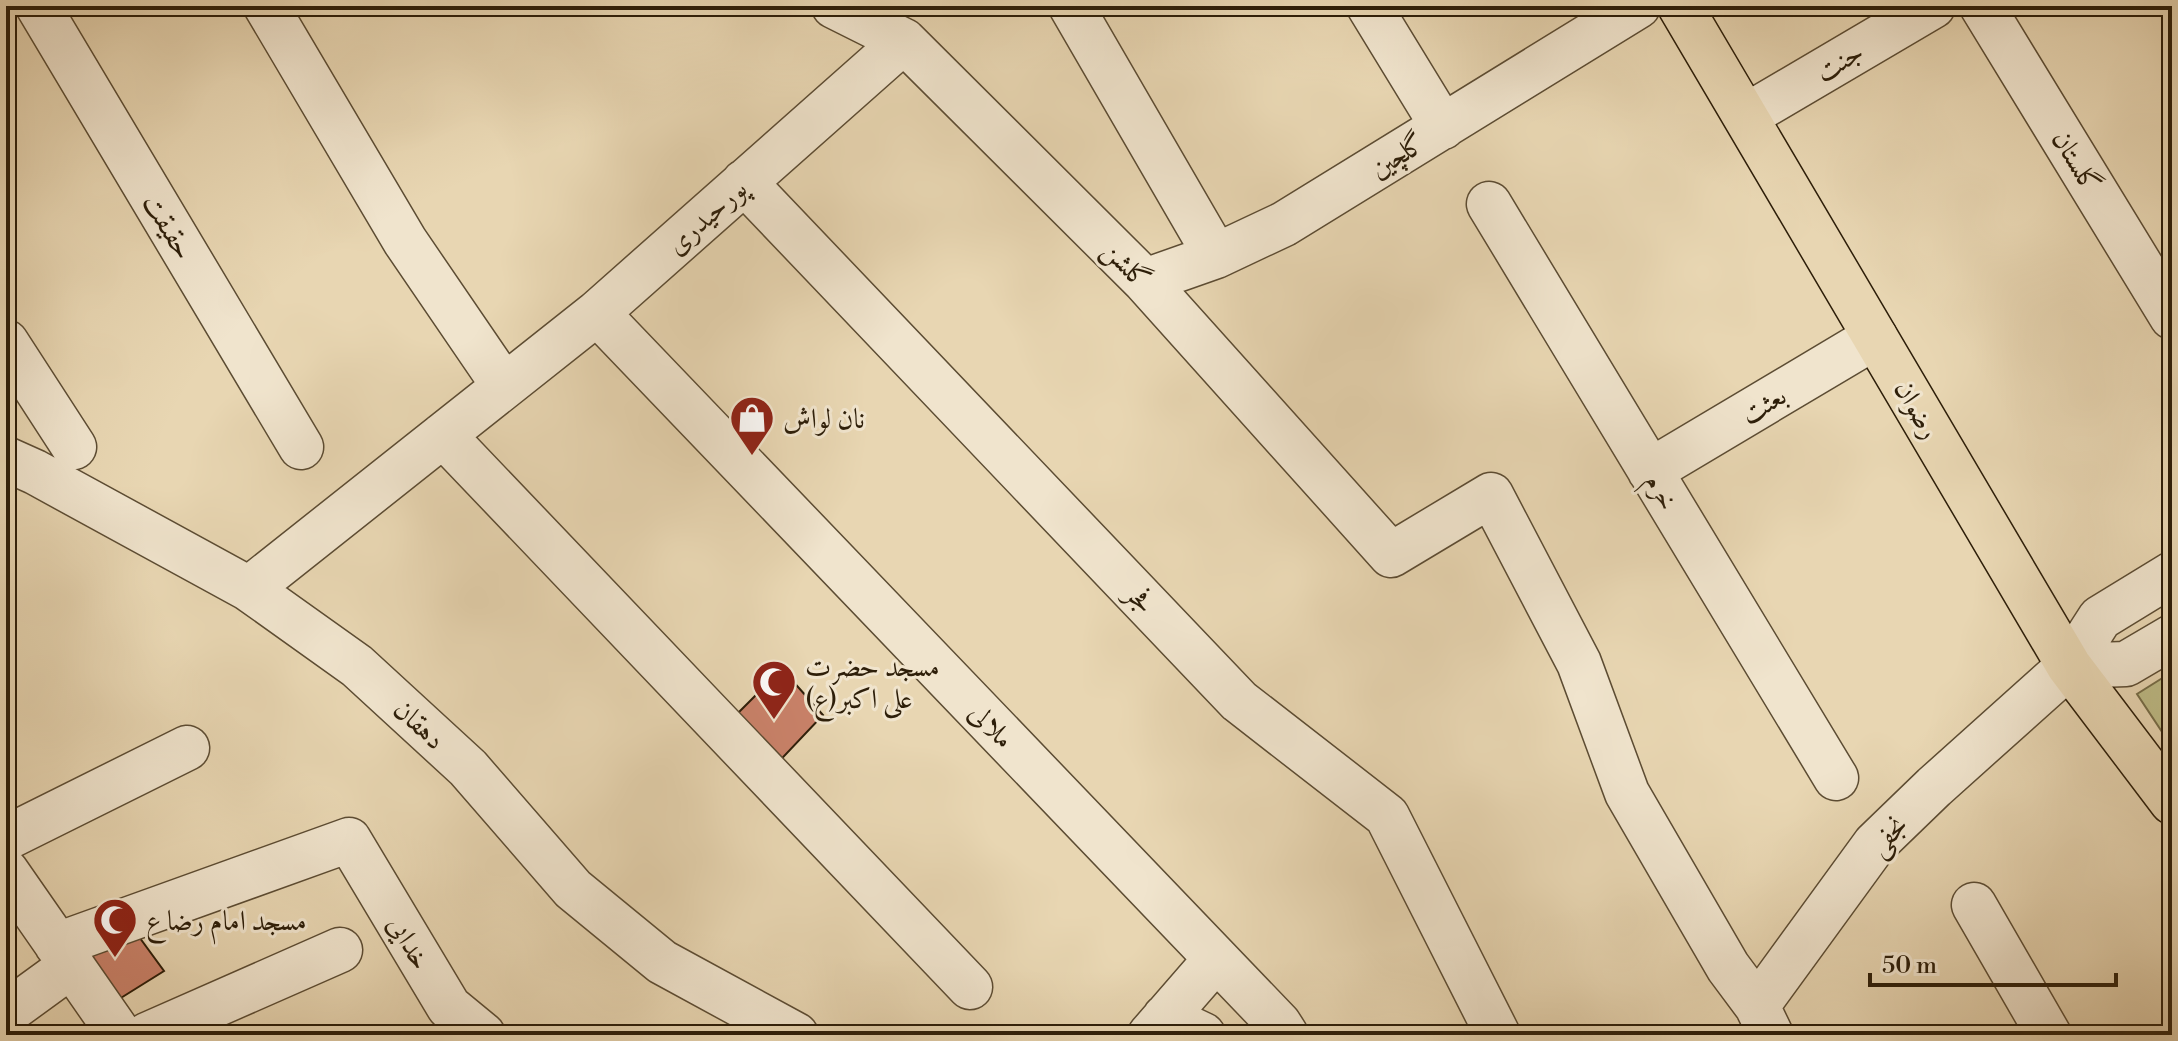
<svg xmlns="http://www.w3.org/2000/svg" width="2178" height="1041" font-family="'Libre Bodoni',Amiri,serif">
  <rect width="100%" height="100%" fill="#e8d6b2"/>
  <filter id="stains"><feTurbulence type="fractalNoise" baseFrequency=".0025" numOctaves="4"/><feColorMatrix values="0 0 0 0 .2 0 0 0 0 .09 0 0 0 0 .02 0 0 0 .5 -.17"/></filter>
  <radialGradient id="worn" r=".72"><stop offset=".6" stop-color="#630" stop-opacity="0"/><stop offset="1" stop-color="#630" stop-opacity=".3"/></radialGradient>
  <path fill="#bebc87" stroke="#766d48" stroke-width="2" d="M 2172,672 L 2172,747 L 2137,694 Z"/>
  <path fill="#ca826a" stroke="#2d1e09" stroke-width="2" d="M 782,669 L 823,715 L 769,772 L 725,726 Z
    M 126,919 L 164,971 L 108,1006 L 67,947 Z"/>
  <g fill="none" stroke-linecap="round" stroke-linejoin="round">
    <g stroke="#5c4c33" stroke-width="47">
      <path id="minor" d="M 38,6 L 301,447
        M 266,6 L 405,241 L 504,386
        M 834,6 L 904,41 L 1145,281 L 1391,555 L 1491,495 L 1579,663 L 1627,793 L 1728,967 L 1757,1006
        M 1071,6 L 1216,256
        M 1369,6 L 1443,127
        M 1982,6 L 2172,317
        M 1746,116 L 1933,6
        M 744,182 L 1239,701 L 1387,816 L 1498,1035
        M 1489,204 L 1836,778
        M 1145,281 L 1216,256 L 1284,224 L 1638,6
        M 597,313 L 1279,1024 L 1286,1035
        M 6,342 L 74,447
        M 443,435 L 970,987
        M 6,459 L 35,472 L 249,589 L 357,666 L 468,768 L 573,889 L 662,962 L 796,1035
        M 1650,471 L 1875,337
        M 249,589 L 597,313 L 904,41
        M 2069,666 L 2126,664 L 2172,637
        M 6,838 L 187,748
        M 6,871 L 120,1035
        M 1974,905 L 2049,1035
        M 57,945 L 349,840 L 449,1007 L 483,1035
        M 6,1013 L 72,965
        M 1165,1017 L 1203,1035
        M 147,1035 L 340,950
        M 1150,1035 L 1216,959
        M 1771,1035 L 1757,1006 L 1875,844 L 1934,787 L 2069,666 L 2100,618 L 2172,574"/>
    </g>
    <g stroke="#2d1e09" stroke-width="47">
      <path id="major" d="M 1680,6 L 2069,666 L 2172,802"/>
    </g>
    <use href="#minor" stroke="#f0e4cd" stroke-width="44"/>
    <use href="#major" stroke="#e8d6b2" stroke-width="44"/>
  </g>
  <defs>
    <g id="shop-pin" transform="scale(2.3)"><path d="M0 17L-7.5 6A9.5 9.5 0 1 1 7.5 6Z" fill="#8f2418" stroke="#f0e4cd"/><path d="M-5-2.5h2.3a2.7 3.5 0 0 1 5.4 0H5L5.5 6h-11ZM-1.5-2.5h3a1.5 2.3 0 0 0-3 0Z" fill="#fff"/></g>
    <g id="mosque-pin" transform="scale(2.3)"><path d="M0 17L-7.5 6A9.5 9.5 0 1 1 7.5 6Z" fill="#8f2418" stroke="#f0e4cd"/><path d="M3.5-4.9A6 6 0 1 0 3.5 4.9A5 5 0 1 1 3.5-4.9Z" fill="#fff"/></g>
  </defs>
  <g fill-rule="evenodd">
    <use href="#shop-pin" x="752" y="418"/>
    <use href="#mosque-pin" x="774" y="682"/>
    <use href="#mosque-pin" x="115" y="920"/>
  </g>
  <g text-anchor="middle" stroke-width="6" stroke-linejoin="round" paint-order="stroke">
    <g font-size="28" fill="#2d1e09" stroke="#f0e4cd">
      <text transform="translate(1839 61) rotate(-30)" y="10">جنت</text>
      <text transform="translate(1397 155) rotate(-31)" y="10">گلچین</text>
      <text transform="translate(2077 161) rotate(59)" y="10">گلستان</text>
      <text transform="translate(706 216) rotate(-42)" y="10">پورحیدری</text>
      <text transform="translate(169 226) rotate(59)" y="10">حقیقت</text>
      <text transform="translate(1127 264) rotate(46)" y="10">گلشن</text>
      <text transform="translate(1763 404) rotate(-31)" y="10">بعثت</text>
      <text transform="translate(1918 409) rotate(60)" y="10">رضوان</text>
      <text transform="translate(1662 491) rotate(59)" y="10">خرم</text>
      <text transform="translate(1141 598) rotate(46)" y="10">فجر</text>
      <text transform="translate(420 724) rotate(43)" y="10">دهقان</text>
      <text transform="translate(992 725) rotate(46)" y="10">ملالی</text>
      <text transform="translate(1887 835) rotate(-47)" y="10">نجفی</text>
      <text transform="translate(410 942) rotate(59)" y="10">خدایی</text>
    </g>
    <g font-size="28" fill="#2d1e09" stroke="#f0e4cd" text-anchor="start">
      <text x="783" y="428">نان لواش</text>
      <text x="805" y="676">مسجد حضرت<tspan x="805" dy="32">علی اکبر(ع)</tspan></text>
      <text x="146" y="930">مسجد امام رضا ع</text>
    </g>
  </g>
  <rect width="2178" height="1041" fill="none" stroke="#e8d6b2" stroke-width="32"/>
  <rect x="8" y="8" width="2162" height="1025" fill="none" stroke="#2d1e09" stroke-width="4"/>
  <rect x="16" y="16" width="2146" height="1009" fill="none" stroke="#2d1e09" stroke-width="2"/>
  <path d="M1870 973v12h246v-12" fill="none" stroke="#2d1e09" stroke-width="4"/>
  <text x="1882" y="973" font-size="24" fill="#2d1e09" stroke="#f0e4cd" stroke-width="6" paint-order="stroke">50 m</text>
  <rect width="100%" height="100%" filter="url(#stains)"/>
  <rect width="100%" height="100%" fill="url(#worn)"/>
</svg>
